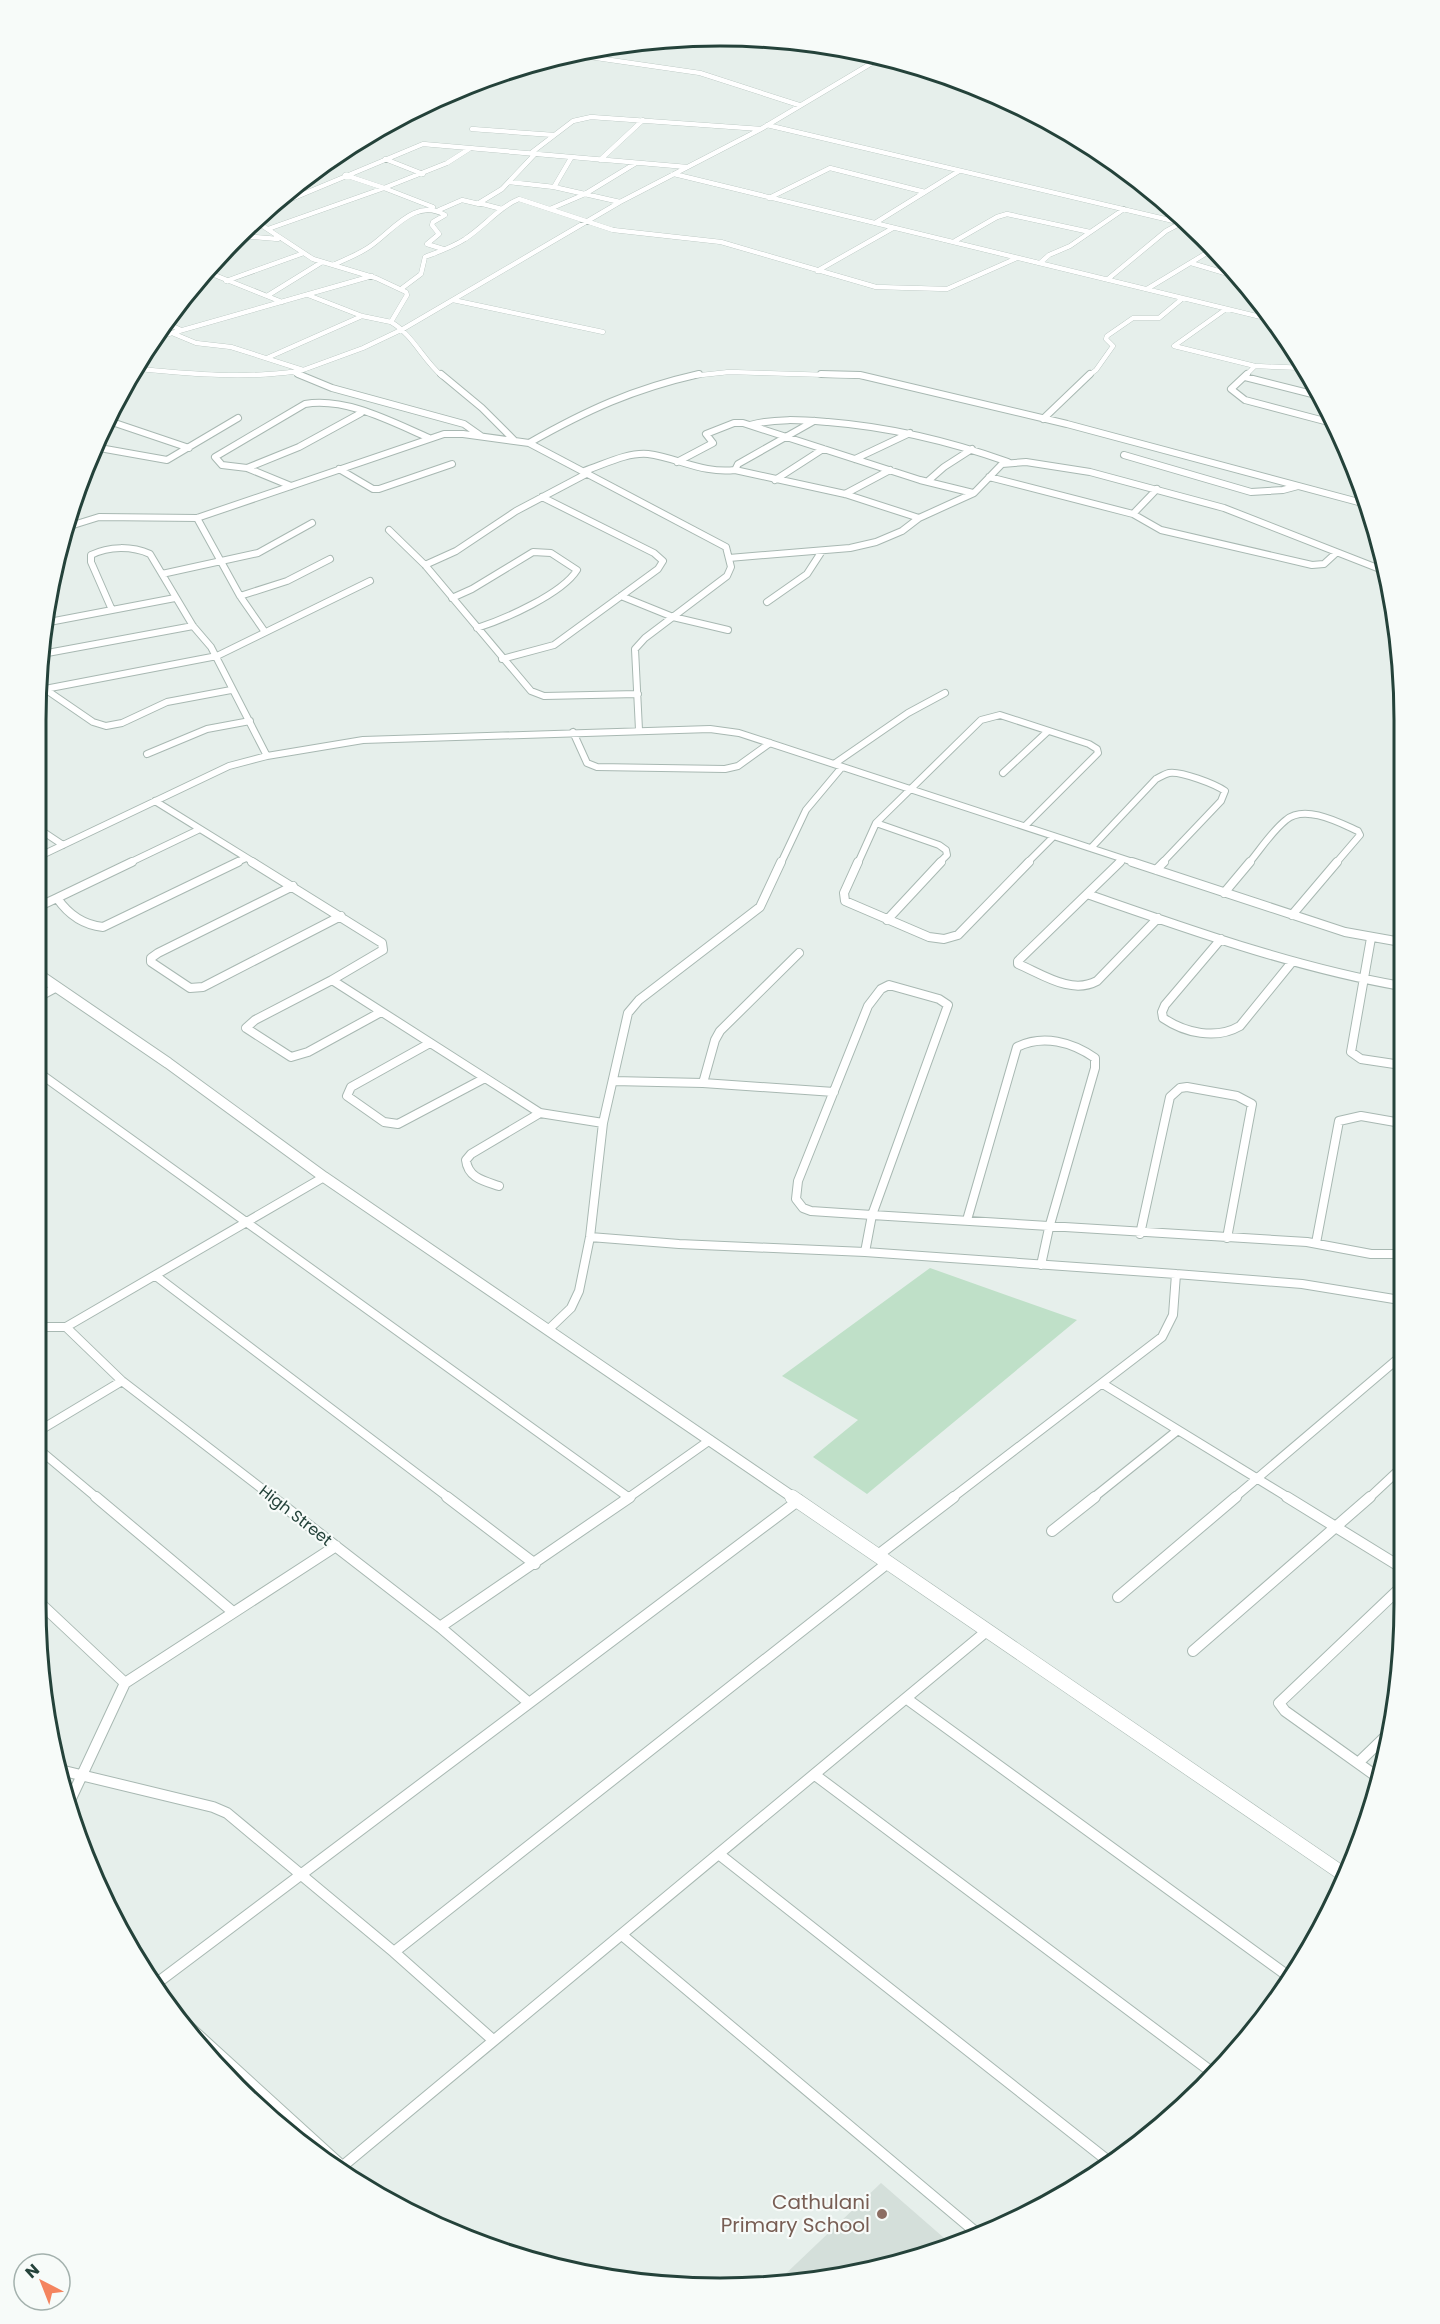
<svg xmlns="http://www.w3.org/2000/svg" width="1440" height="2324" font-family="Poppins,sans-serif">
  <rect width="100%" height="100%" fill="#e6efeb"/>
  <path fill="#d4dfda" d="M 881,2183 L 951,2244 L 897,2265 L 809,2282 L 776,2283 Z"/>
  <path fill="#bfe0c8" d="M 930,1268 L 1077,1320 L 867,1494 L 813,1457 L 858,1420 L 782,1376 Z"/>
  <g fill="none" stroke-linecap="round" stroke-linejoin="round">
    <g stroke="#a8b8b2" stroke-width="5">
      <path id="minor-far3" d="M 576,55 L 700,73 L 799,105
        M 767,125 L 1182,223
        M 472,129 L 554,135
        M 531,153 L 573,121 L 591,117 L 761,129
        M 571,158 L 554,187 L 620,202
        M 385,159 L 423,174
        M 600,160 L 643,120
        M 674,174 L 1273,320
        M 345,175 L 384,188 L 447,163 L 469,149
        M 509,182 L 554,187
        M 769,198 L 830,168 L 925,192
        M 502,209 L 479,203 L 502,189 L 535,154
        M 550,209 L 585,194 L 636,163
        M 265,210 L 423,144 L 687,167
        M 439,210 L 462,200 L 479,204
        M 255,221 L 313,259 L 376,278 L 406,292 L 407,295 L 391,322 C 413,335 423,360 442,376
        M 875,223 L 959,171
        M 268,229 L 384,188 L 433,207
        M 240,236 L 278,239
        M 955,241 L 997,217 L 1007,214 L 1090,232
        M 1040,263 L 1049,255 L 1070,246 L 1124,209
        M 1191,263 L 1235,276
        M 333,265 C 346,259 360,254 372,245 C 394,229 416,198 445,215 L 433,222 L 432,225 L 439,234 L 427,244 L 443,249
        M 817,271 L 893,228
        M 207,272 L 282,302
        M 1108,279 L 1166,231 L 1181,223
        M 226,281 L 304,253
        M 401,289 L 421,274 L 425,257 C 438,252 453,247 465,239 C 484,227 499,207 519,199 L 613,230 L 721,242 L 876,287 L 947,289 L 1017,258
        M 1147,289 L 1210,251
        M 308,295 L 362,316 L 391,322
        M 267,296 L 322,262
        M 453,300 L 603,332
        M 1226,309 L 1174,346 L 1255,366
        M 166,323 L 181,330
        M 172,333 L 196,343 L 231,347 L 303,370 L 363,348 L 403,329 L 620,202 L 761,129 L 882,57
        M 158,337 L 372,276
        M 267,358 L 362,316
        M 140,369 C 192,374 246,379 298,371
        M 293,372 L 302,376
        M 692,376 L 729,372 L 863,376
        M 1088,376 L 1096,370 L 1113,346 L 1106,339 L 1107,336 L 1133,318 L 1159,318 L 1183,298
        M 1245,376 L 1255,366 L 1303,368"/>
    </g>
    <g stroke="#a8b8b2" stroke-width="8">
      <path id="minor-far2" d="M 298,374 L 332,388 L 464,424 L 481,436
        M 441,374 L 482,408 L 514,440
        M 821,374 L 860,375 L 1067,424 L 1366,504
        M 1247,374 L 1231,389 L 1245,400 L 1336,424
        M 1245,377 L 1320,396
        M 1043,419 L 1090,374
        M 109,421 L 189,448
        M 814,421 L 738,464 L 735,470 L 845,494 L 919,518
        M 750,425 C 776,418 801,420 828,422 C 890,427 949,441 1008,462
        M 529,443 C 587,410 633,389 699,374
        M 94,447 L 167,460 L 238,418
        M 1124,455 L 1251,492 L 1283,490 L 1298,486
        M 855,459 L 910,433
        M 677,462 L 713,443 L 706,434 L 734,423 L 743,423 L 920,480 L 973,493
        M 247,468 L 299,447 L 361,413
        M 339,469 L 373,489 L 379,489 L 452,464
        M 584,471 C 603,465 627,452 648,454 C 678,458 704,474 735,470
        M 989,477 L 1133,514
        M 775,480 L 823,449
        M 928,481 L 944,467 L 972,449
        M 291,486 L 247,468 L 222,465 L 215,457 L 305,404 C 346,397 392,422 429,438
        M 1157,489 L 1133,514 L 1161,530 L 1312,565 L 1324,564 L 1336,553
        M 845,494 L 890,470
        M 197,518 L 240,596 L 265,632
        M 70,526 L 99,517 L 197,518 L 444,434 L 463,434 L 529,443 L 726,547 L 731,567 L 727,576 L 645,638 L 635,649 L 639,730
        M 389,530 L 425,565 L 531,691 L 544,696 L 638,694
        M 729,558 L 850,548 L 876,542 L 902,531 L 919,518 L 974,493 L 1002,464 L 1026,462 L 1090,472 L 1224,508 L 1385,571
        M 425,565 L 456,551 L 516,511 L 588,473
        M 162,574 L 258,553 L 312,523
        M 240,596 L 287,581 L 330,559
        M 621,596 L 673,617 L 728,630
        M 452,598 L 472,589 L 533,552 L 551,553 L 577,570 C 562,594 505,619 477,628
        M 767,602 L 807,574 L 822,551
        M 112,610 L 91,562 L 91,555 C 109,546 132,546 150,554 L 193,626 L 211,647 L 267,756
        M 44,623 L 175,598
        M 42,654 L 193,626
        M 502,659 L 554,645 L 658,569 L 663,561 L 654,553 L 542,497
        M 42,687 L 93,722 L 106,726 L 122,723 L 167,702 L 231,690
        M 45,689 L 217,656 L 370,581
        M 573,732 L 587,763 L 597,767 L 725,769 L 738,766 L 770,743
        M 147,754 L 207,729 L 250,721
        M 834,764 L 908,713 L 945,693
        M 1003,773 L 1047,732
        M 155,801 L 255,863
        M 876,823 L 939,845 L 946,850 L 947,855 L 939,863
        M 42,831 L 63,845
        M 1091,848 L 1156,779 C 1160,777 1165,774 1169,773 C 1181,771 1215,784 1225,791 L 1221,801 L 1162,863
        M 42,855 L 229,766 L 267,756 L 363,740 L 710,729 L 739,733 L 1136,863
        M 129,863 L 198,830
        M 235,863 L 246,858
        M 781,863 L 806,810 L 842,767
        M 858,863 L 876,823 L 981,720 L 1000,715 L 1089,744 L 1097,749 L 1098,753 L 1025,826
        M 1027,863 L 1053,837
        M 1118,863 L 1123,859
        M 1249,863 C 1260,850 1272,831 1286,820 C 1305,804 1340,823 1358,831 L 1360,835 L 1336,863"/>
    </g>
    <g stroke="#a8b8b2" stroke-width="10">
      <path id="minor-far1" d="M 132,862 L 57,898 C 68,914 84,925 103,927 L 238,862
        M 252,862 L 382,943 L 383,950 L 332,980 L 540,1113 L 603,1123
        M 858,862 L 844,893 L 845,901 L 929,937 L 944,939 L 958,935 L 1029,862
        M 1120,862 L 1018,961 L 1018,964 C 1042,974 1071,995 1097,981 L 1158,918
        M 1132,862 L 1345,932 L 1401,942
        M 1156,870 L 1164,862
        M 293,886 L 158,953 L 151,958 L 151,962 L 190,988 L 203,987 L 341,916
        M 1224,893 L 1250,862
        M 1087,894 C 1191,930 1293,967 1401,986
        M 42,905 L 57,898
        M 1292,915 L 1337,862
        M 887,920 L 941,862
        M 1371,938 L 1351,1052 L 1361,1059 L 1401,1065
        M 1221,939 L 1165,1005 L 1162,1012 L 1163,1018 C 1185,1033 1216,1040 1240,1026 L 1292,962
        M 332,980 L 255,1020 L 246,1028 L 291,1057 L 308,1052 L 381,1012
        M 889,985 L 939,999 L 948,1005 L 872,1215 L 811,1211 L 803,1208 L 796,1199 L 798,1181 L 868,1006 L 881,989 Z
        M 42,995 L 57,987
        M 430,1043 L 351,1087 L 347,1096 L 384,1122 L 398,1124 L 485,1078
        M 42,1075 L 628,1497
        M 613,1081 L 703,1083 L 834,1092
        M 703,1083 L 715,1040 L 720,1031 L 799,953
        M 499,1186 C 484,1181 468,1178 466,1160 L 471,1154 L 540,1113
        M 872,1215 L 1307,1242 L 1371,1254 L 1400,1254
        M 967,1220 L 1017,1047 C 1043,1034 1072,1042 1095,1058 L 1095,1068 L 1049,1228 L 1041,1265
        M 1140,1234 L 1170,1097 L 1180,1088 L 1187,1087 L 1237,1096 L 1252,1104 L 1227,1238
        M 590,1237 L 679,1244 L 865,1252 L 1176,1274 L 1302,1284 L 1400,1300
        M 1316,1243 L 1339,1121 L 1361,1116 L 1401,1123
        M 865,1252 L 872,1215
        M 156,1276 L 449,1498
        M 42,1327 L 66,1327 L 324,1177
        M 66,1327 L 122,1381 L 274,1498
        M 548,1330 L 571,1308 L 579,1291 L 590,1237 L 603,1123 L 628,1013 L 639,1000 L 760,907 L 781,862
        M 1103,1384 L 1289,1498
        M 42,1429 L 122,1381
        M 42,1452 L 97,1498
        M 628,1498 L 710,1440
        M 952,1498 L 1162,1337 L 1173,1315 L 1176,1274
        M 1093,1498 L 1178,1430
        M 1234,1498 L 1400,1357
        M 1369,1498 L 1399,1470"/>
    </g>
    <g stroke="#a8b8b2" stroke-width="12">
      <path id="minor" d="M 96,1497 L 233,1612
        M 272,1497 L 440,1627 L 528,1702
        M 447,1497 L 535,1564
        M 1287,1497 L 1399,1566
        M 1052,1531 L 1095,1497
        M 878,1555 L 954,1497
        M 1118,1597 L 1236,1497
        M 42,1605 L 125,1683 L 336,1546
        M 440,1627 L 630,1497
        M 1193,1651 L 1370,1497
        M 907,1699 L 1288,1976
        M 1358,1763 L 1387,1735
        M 60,1770 L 213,1807 L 227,1813 L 394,1952 L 493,2040
        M 815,1775 L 1213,2073
        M 1376,1776 L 1285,1711 L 1279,1703 L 1399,1589
        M 68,1805 L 125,1683
        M 720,1855 L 1112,2164
        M 622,1935 L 978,2234
        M 394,1952 L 889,1562
        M 153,1986 L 799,1500
        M 172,2011 L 342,2166
        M 338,2170 L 988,1630"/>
    </g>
    <g stroke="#a8b8b2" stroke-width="12">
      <path id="tertiary-far1" d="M 42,977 L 168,1063 L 324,1177 L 794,1498"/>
    </g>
    <g stroke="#a8b8b2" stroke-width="15">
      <path id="tertiary" d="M 792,1497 L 1346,1876"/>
    </g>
    <use href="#minor-far3" stroke="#fff" stroke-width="4.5"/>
    <use href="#minor-far2" stroke="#fff" stroke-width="6"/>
    <use href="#minor-far1" stroke="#fff" stroke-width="8"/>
    <use href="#minor" stroke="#fff" stroke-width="10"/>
    <use href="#tertiary-far1" stroke="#fff" stroke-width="10"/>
    <use href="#tertiary" stroke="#fff" stroke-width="14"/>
  </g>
  <circle fill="#8d6e63" stroke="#f7fbf9" stroke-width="2" cx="882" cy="2214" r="6"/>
  <g text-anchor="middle" stroke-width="4.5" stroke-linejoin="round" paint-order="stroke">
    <g font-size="16" fill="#24423a" stroke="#f7fbf9">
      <text transform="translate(296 1515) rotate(38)" y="6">High Street</text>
    </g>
    <g font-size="20" fill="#785e54" stroke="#f7fbf9" text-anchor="end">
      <text x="870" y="2209">Cathulani<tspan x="870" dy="23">Primary School</tspan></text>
    </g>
  </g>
  <path d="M0 0H1440V2324H0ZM720 46H720A674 674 0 0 1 1394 720V1604A674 674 0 0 1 720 2278H720A674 674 0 0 1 46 1604V720A674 674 0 0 1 720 46Z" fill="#f7fbf9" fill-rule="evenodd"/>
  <path fill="none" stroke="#24423a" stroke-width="3" d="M720 46H720A674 674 0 0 1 1394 720V1604A674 674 0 0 1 720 2278H720A674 674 0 0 1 46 1604V720A674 674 0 0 1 720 46Z"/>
  <g transform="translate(42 2282) rotate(318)"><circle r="28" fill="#f7fbf9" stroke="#a3b1ad" stroke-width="1.5"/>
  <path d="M0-4.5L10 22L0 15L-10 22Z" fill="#f4845f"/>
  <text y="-9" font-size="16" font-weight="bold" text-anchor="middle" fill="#24423a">N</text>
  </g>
</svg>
